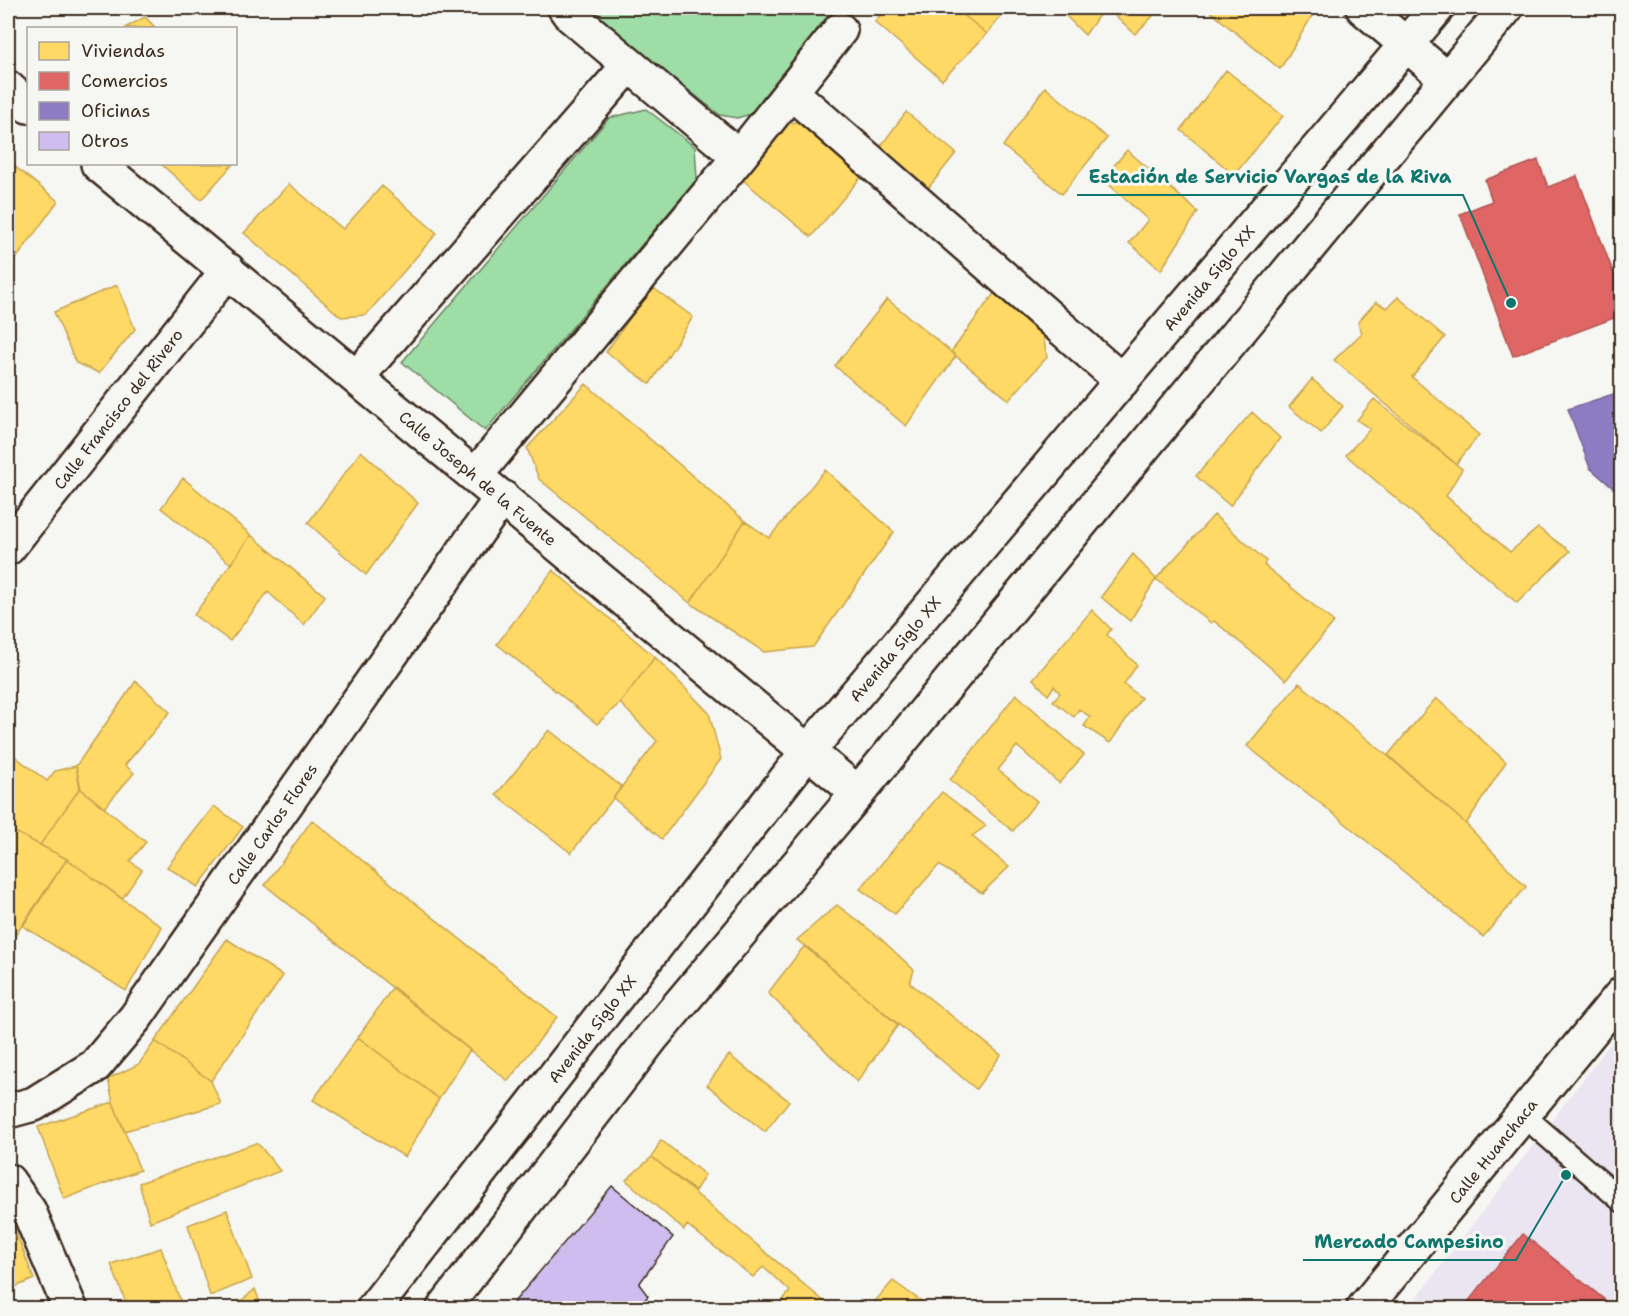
<svg xmlns="http://www.w3.org/2000/svg" width="1629" height="1316" font-family="'Shantell Sans',sans-serif">
  <rect width="100%" height="100%" fill="#f6f6f2"/>
  <filter id="ink" filterUnits="userSpaceOnUse"><feTurbulence type="fractalNoise" baseFrequency=".0167" numOctaves="2"/><feDisplacementMap in="SourceGraphic" scale="12" xChannelSelector="R" yChannelSelector="G"/><feConvolveMatrix kernelMatrix="1 2 1 2 8 2 1 2 1" color-interpolation-filters="sRGB"/></filter>
  <g filter="url(#ink)">
    <path fill="#eae5f1" d="M 1617,1035 L 1622,1041 L 1621,1308 L 1409,1308 Z"/>
    <path fill="#9edda6" stroke="#6c8462" stroke-width="1.5" d="M 596,8 L 817,8 L 835,22 L 754,113 L 737,118 L 720,115 L 613,30 L 599,15 Z
      M 646,109 L 695,147 L 697,179 L 485,431 L 402,362 L 609,118 Z"/>
    <path fill="#ffd966" stroke="#c4a450" stroke-width="1.5" d="M 886,8 L 955,8 L 987,34 L 942,80 L 875,22 Z
      M 955,8 L 1008,8 L 987,34 Z
      M 1071,8 L 1104,8 L 1085,35 L 1066,16 Z
      M 1107,8 L 1147,8 L 1155,14 L 1135,34 Z
      M 1206,8 L 1317,8 L 1280,69 Z
      M 145,17 L 156,28 L 125,28 Z
      M 1226,70 L 1283,116 L 1234,175 L 1181,130 Z
      M 1045,87 L 1107,138 L 1062,194 L 1003,146 Z
      M 906,112 L 956,153 L 926,191 L 877,151 Z
      M 798,122 L 861,177 L 811,237 L 737,175 L 774,125 Z
      M 8,133 L 16,140 L 8,152 Z
      M 1127,150 L 1198,212 L 1161,270 L 1129,243 L 1148,220 L 1103,179 Z
      M 8,161 L 58,201 L 13,263 L 8,259 Z
      M 161,164 L 233,164 L 201,200 Z
      M 289,184 L 343,229 L 382,186 L 437,233 L 366,315 L 341,317 L 244,233 Z
      M 117,285 L 135,329 L 99,373 L 76,363 L 54,312 Z
      M 652,287 L 693,317 L 650,384 L 606,352 Z
      M 995,292 L 1041,324 L 1047,357 L 1009,400 L 951,352 Z
      M 1398,297 L 1445,337 L 1412,377 L 1479,435 L 1456,464 L 1334,360 L 1362,333 L 1358,322 L 1376,302 L 1387,308 Z
      M 887,299 L 956,356 L 906,426 L 835,366 Z
      M 1312,379 L 1343,406 L 1321,433 L 1289,407 Z
      M 586,384 L 745,521 L 690,603 L 539,479 L 527,448 Z
      M 1374,399 L 1462,469 L 1446,496 L 1510,552 L 1538,528 L 1570,551 L 1517,603 L 1346,455 L 1370,429 L 1357,420 Z
      M 1252,412 L 1280,438 L 1230,506 L 1196,476 Z
      M 361,451 L 418,503 L 366,575 L 308,523 Z
      M 825,470 L 894,532 L 813,647 L 764,652 L 690,603 L 745,521 L 769,538 Z
      M 183,478 L 251,535 L 231,564 L 161,508 Z
      M 1214,515 L 1266,561 L 1264,565 L 1334,622 L 1286,680 L 1214,621 L 1211,623 L 1156,579 Z
      M 251,535 L 325,596 L 304,625 L 268,592 L 230,641 L 194,615 Z
      M 1133,554 L 1156,579 L 1130,621 L 1101,597 Z
      M 553,570 L 655,657 L 620,703 L 597,724 L 497,644 Z
      M 1092,610 L 1111,629 L 1107,635 L 1137,665 L 1124,684 L 1141,698 L 1110,743 L 1084,726 L 1090,717 L 1079,709 L 1074,717 L 1053,701 L 1060,693 L 1054,686 L 1048,695 L 1033,679 Z
      M 655,657 L 709,713 L 721,759 L 662,839 L 613,798 L 657,741 L 620,703 Z
      M 136,681 L 170,712 L 125,765 L 134,773 L 104,808 L 81,789 L 76,766 Z
      M 1299,683 L 1389,757 L 1466,824 L 1526,887 L 1483,937 L 1334,814 L 1247,746 Z
      M 1016,694 L 1084,755 L 1059,783 L 1017,746 L 998,770 L 1037,801 L 1013,831 L 950,780 Z
      M 1436,698 L 1506,762 L 1466,824 L 1388,755 Z
      M 549,730 L 622,787 L 571,853 L 496,795 Z
      M 8,751 L 47,781 L 55,771 L 76,766 L 80,788 L 40,845 L 13,831 L 8,838 Z
      M 80,788 L 146,842 L 130,861 L 142,870 L 122,899 L 67,859 L 40,845 Z
      M 942,792 L 986,826 L 972,836 L 1009,867 L 982,893 L 939,865 L 895,914 L 860,889 Z
      M 214,806 L 243,827 L 198,887 L 167,867 Z
      M 312,820 L 557,1017 L 508,1081 L 265,885 Z
      M 13,831 L 67,859 L 8,946 L 8,838 Z
      M 67,859 L 162,927 L 126,991 L 23,926 Z
      M 837,905 L 879,937 L 914,970 L 910,983 L 1001,1055 L 976,1089 L 797,940 Z
      M 227,939 L 283,976 L 211,1081 L 155,1041 Z
      M 805,945 L 898,1025 L 857,1082 L 768,993 Z
      M 393,987 L 470,1050 L 439,1099 L 358,1037 Z
      M 358,1037 L 439,1099 L 405,1157 L 313,1100 Z
      M 155,1041 L 211,1081 L 221,1104 L 124,1131 L 113,1102 L 108,1079 L 139,1064 Z
      M 729,1055 L 789,1101 L 765,1132 L 707,1085 Z
      M 113,1102 L 140,1170 L 64,1199 L 38,1127 Z
      M 661,1140 L 705,1175 L 695,1191 L 652,1157 Z
      M 256,1143 L 261,1147 L 280,1171 L 150,1222 L 139,1183 Z
      M 652,1157 L 832,1308 L 782,1308 L 778,1306 L 790,1291 L 763,1267 L 753,1277 L 687,1225 L 684,1230 L 626,1180 Z
      M 227,1210 L 252,1279 L 210,1296 L 188,1225 Z
      M 8,1212 L 34,1279 L 8,1290 Z
      M 161,1248 L 183,1308 L 128,1308 L 111,1264 Z
      M 893,1281 L 931,1308 L 869,1308 Z
      M 255,1289 L 262,1308 L 228,1308 L 245,1298 Z"/>
    <path fill="#e06666" stroke="#ae5450" stroke-width="1.5" d="M 1538,160 L 1548,187 L 1577,176 L 1622,296 L 1622,315 L 1513,356 L 1460,214 L 1492,201 L 1485,180 Z
      M 1523,1234 L 1615,1308 L 1463,1308 Z"/>
    <path fill="#8e7cc3" stroke="#756392" stroke-width="1.5" d="M 1622,391 L 1622,492 L 1620,494 L 1590,468 L 1568,409 Z"/>
    <path fill="#cebdee" stroke="#3b2a1e" stroke-width="1.5" d="M 612,1186 L 673,1237 L 639,1284 L 648,1296 L 639,1308 L 509,1308 Z"/>
    <g fill="none" stroke-linecap="round" stroke-linejoin="round">
      <g stroke="#3b2a1e" stroke-width="26">
        <path id="service" d="M 1523,1115 L 1622,1201"/>
      </g>
      <g stroke="#3b2a1e" stroke-width="38">
        <path id="minor" d="M 565,8 L 570,15 L 739,157
          M 1363,8 L 1447,79
          M 8,88 L 28,106
          M 792,93 L 1122,381
          M 98,164 L 858,793
          M 357,377 L 629,65
          M 475,476 L 739,157 L 840,30
          M 8,548 L 228,270
          M 8,1111 L 34,1104 L 95,1066 L 136,1017 L 502,497
          M 8,1181 L 29,1211 L 70,1308
          M 1364,1308 L 1622,994"/>
      </g>
      <g stroke="#3b2a1e" stroke-width="38">
        <path id="trunk" d="M 374,1308 L 808,751 L 1437,8
          M 444,1308 L 653,1036 L 858,793 L 1506,8"/>
      </g>
      <use href="#service" stroke="#f6f6f2" stroke-width="21"/>
      <use href="#minor" stroke="#f6f6f2" stroke-width="33"/>
      <use href="#trunk" stroke="#f6f6f2" stroke-width="33"/>
    </g>
  </g>
  <g text-anchor="middle" stroke-width="6" stroke-linejoin="round" paint-order="stroke">
    <g font-size="16" fill="#3b2a1e" stroke="#f6f6f2">
      <text transform="translate(1209 278) rotate(-50)" y="6">Avenida Siglo XX</text>
      <text transform="translate(118 409) rotate(-52)" y="6">Calle Francisco del Rivero</text>
      <text transform="translate(478 478) rotate(40)" y="6">Calle Joseph de la Fuente</text>
      <text transform="translate(895 649) rotate(-50)" y="6">Avenida Siglo XX</text>
      <text transform="translate(272 824) rotate(-55)" y="6">Calle Carlos Flores</text>
      <text transform="translate(592 1029) rotate(-52)" y="6">Avenida Siglo XX</text>
      <text transform="translate(1493 1151) rotate(-51)" y="6">Calle Huanchaca</text>
    </g>
  </g>
  <path fill="none" stroke="#0f766e" stroke-width="2" d="M1511 303L1463 195H1077M1566 1175L1516 1260H1303"/>
  <g fill="#0f766e" stroke="#f6f6f2" stroke-width="2">
    <circle cx="1511" cy="303" r="6"/>
    <circle cx="1566" cy="1175" r="6"/>
  </g>
  <g font-size="18" text-anchor="middle" font-weight="bold" fill="#0f766e" stroke="#f6f6f2" stroke-width="6" stroke-linejoin="round" paint-order="stroke">
    <text x="1270" y="183">Estación de Servicio Vargas de la Riva</text>
    <text x="1409" y="1248">Mercado Campesino</text>
  </g>
  <rect width="1629" height="1316" fill="none" stroke="#f6f6f2" stroke-width="30"/>
  <rect x="15" y="15" width="1599" height="1286" fill="none" stroke="#3b2a1e" stroke-width="2" filter="url(#ink)"/>
  <rect x="27" y="27" width="210" height="138" fill="#f6f6f2" stroke="#aba49d" stroke-width="1.5"/>
  <rect x="39" y="42" width="30" height="18" fill="#ffd966" stroke="#aba49d" stroke-width="1.5"/>
  <text x="81" y="57" font-size="18" fill="#3b2a1e">Viviendas</text>
  <rect x="39" y="72" width="30" height="18" fill="#e06666" stroke="#aba49d" stroke-width="1.5"/>
  <text x="81" y="87" font-size="18" fill="#3b2a1e">Comercios</text>
  <rect x="39" y="102" width="30" height="18" fill="#8e7cc3" stroke="#aba49d" stroke-width="1.5"/>
  <text x="81" y="117" font-size="18" fill="#3b2a1e">Oficinas</text>
  <rect x="39" y="132" width="30" height="18" fill="#cebdee" stroke="#aba49d" stroke-width="1.5"/>
  <text x="81" y="147" font-size="18" fill="#3b2a1e">Otros</text>
</svg>
